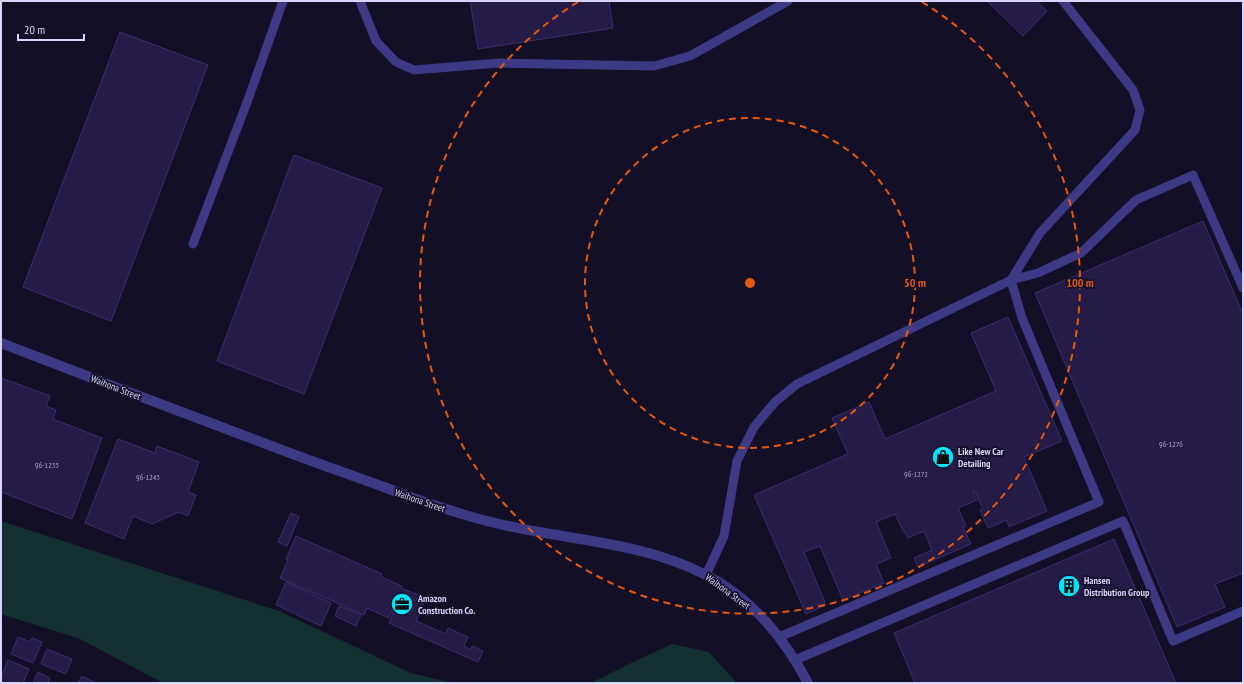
<svg xmlns="http://www.w3.org/2000/svg" width="1244" height="684" font-family="'PT Sans Narrow',sans-serif">
  <rect width="100%" height="100%" fill="#130f26"/>
  <path fill="#12302f" d="M 1,521 L 279,611 L 411,673 L 453,683 L 163,683 L 80,639 L 1,614 Z
    M 672,644 L 709,652 L 737,683 L 591,683 L 631,663 Z"/>
  <path fill="#241b47" stroke="#3b2d73" d="M 470,1 L 609,1 L 613,28 L 478,49 Z
    M 987,1 L 1036,1 L 1047,11 L 1023,36 Z
    M 120,32 L 208,65 L 111,321 L 23,287 Z
    M 294,155 L 382,188 L 304,394 L 217,361 Z
    M 1203,221 L 1243,314 L 1243,573 L 1215,584 L 1225,607 L 1177,627 L 1035,293 Z
    M 1008,317 L 1062,441 L 1024,457 L 1047,511 L 1009,527 L 1007,520 L 988,528 L 980,510 L 983,509 L 975,491 L 973,492 L 977,500 L 958,508 L 966,526 L 963,527 L 971,544 L 918,567 L 914,558 L 932,550 L 924,531 L 908,538 L 904,531 L 903,531 L 895,514 L 876,522 L 891,558 L 876,564 L 884,583 L 843,600 L 820,546 L 804,552 L 826,605 L 806,614 L 754,495 L 848,454 L 832,418 L 869,402 L 885,439 L 996,391 L 971,333 Z
    M 1,378 L 50,396 L 46,406 L 56,410 L 53,419 L 102,438 L 72,519 L 1,492 Z
    M 118,439 L 155,453 L 157,446 L 199,462 L 188,492 L 196,495 L 188,516 L 179,512 L 152,524 L 133,516 L 124,539 L 85,523 Z
    M 291,513 L 299,517 L 287,546 L 278,542 Z
    M 296,536 L 382,574 L 381,577 L 402,586 L 401,588 L 426,598 L 416,621 L 446,634 L 448,628 L 468,637 L 464,646 L 470,649 L 472,646 L 483,651 L 478,662 L 389,623 L 394,611 L 392,610 L 389,618 L 367,608 L 364,615 L 280,578 L 288,560 L 286,559 Z
    M 1114,539 L 1176,683 L 915,683 L 894,633 Z
    M 286,582 L 331,603 L 321,626 L 276,605 Z
    M 339,606 L 361,615 L 356,626 L 335,616 Z
    M 18,637 L 30,642 L 32,638 L 42,642 L 33,663 L 11,654 Z
    M 47,649 L 72,659 L 66,674 L 41,664 Z
    M 8,660 L 29,669 L 23,683 L 1,683 L 1,677 Z
    M 38,672 L 50,678 L 48,683 L 33,683 Z
    M 82,676 L 96,683 L 78,683 Z"/>
  <g fill="none" stroke-linecap="round" stroke-linejoin="round">
    <path stroke="#3d3a85" stroke-width="9" d="M 360,1 L 376,41 L 396,62 L 414,70 L 499,63 L 654,66 L 690,56 L 788,1
      M 193,244 L 249,97 L 283,1
      M 706,575 L 724,536 L 737,461 L 754,427 L 775,402 L 797,384 L 1011,280 L 1040,233 L 1135,130 L 1140,110 L 1133,90 L 1063,1
      M 779,637 L 1099,502 L 1022,318 L 1011,280 L 1038,273 L 1081,253 L 1136,200 L 1193,175 L 1243,288
      M 795,660 L 1123,521 L 1173,641 L 1243,611"/>
    <path stroke="#3d3a85" stroke-width="10" d="M 1,343 C 89,377 178,411 266,444 C 305,459 345,473 384,487 C 412,498 440,508 469,516 C 492,523 516,528 539,532 C 596,542 652,548 704,574 C 751,597 784,638 808,683"/>
  </g>
  <g fill="none" stroke="#e8590c" stroke-width="2" stroke-dasharray="7 5">
    <circle cx="750" cy="283" r="165"/>
    <path d="M922 2A330 330 0 1 1 578 2"/>
  </g>
  <defs>
    <g id="shop-disc" transform="scale(1.15)"><circle r="9.5" fill="#00e5ff" stroke="#130f26"/><path d="M-5-2.5h2.3a2.7 3.5 0 0 1 5.4 0H5L5.5 6h-11ZM-1.5-2.5h3a1.5 2.3 0 0 0-3 0Z" fill="#111"/></g>
    <g id="building-disc" transform="scale(1.15)"><circle r="9.5" fill="#00e5ff" stroke="#130f26"/><path d="M-4-6H4V6H1V3H-1V6H-4ZM-2.5-4.3h1.7v1.8h-1.7ZM.8-4.3h1.7v1.8H.8ZM-2.5-1h1.7V.8h-1.7ZM.8-1h1.7V.8H.8Z" fill="#111"/></g>
    <g id="office-disc" transform="scale(1.15)"><circle r="9.5" fill="#00e5ff" stroke="#130f26"/><path d="M-6-3h4V-5.5h4V-3h4V5H-6ZM-1-4.5V-3h2v-1.5ZM-6 0V1H6V0Z" fill="#111"/></g>
  </defs>
  <g fill-rule="evenodd">
    <use href="#shop-disc" x="943" y="457"/>
    <use href="#building-disc" x="1069" y="586"/>
    <use href="#office-disc" x="402" y="604"/>
  </g>
  <g text-anchor="middle" stroke-width="3.5" stroke-linejoin="round" paint-order="stroke">
    <g font-size="8" fill="#aca6d1">
      <text x="1171" y="447">96-1276</text>
      <text x="47" y="468">96-1233</text>
      <text x="916" y="477">96-1272</text>
      <text x="148" y="480">96-1243</text>
    </g>
    <g font-size="10" fill="#d9d4ff" stroke="#130f26">
      <text transform="translate(116 387) rotate(21)" y="4">Waihona Street</text>
      <text transform="translate(420 500) rotate(19)" y="4">Waihona Street</text>
      <text transform="translate(728 591) rotate(36)" y="4">Waihona Street</text>
    </g>
    <g font-size="10" font-weight="bold" fill="#d9d4ff" stroke="#130f26" text-anchor="start">
      <text x="958" y="455">Like New Car<tspan x="958" dy="12">Detailing</tspan></text>
      <text x="1084" y="584">Hansen<tspan x="1084" dy="12">Distribution Group</tspan></text>
      <text x="418" y="602">Amazon<tspan x="418" dy="12">Construction Co.</tspan></text>
    </g>
  </g>
  <circle cx="750" cy="283" r="6" fill="#e8590c" stroke="#130f26" stroke-width="2"/>
  <g font-size="12" text-anchor="middle" font-weight="bold" fill="#e8590c" stroke="#130f26" stroke-width="3.5" stroke-linejoin="round" paint-order="stroke">
    <text x="915" y="287">50 m</text>
    <text x="1080" y="287">100 m</text>
  </g>
  <rect width="1244" height="684" fill="none" stroke="#d9d4ff" stroke-width="4"/>
  <path d="M18 34v6h66v-6" fill="none" stroke="#d9d4ff" stroke-width="2"/>
  <text x="24" y="34" font-size="12" fill="#d9d4ff" stroke="#130f26" stroke-width="3" paint-order="stroke">20 m</text>
</svg>
